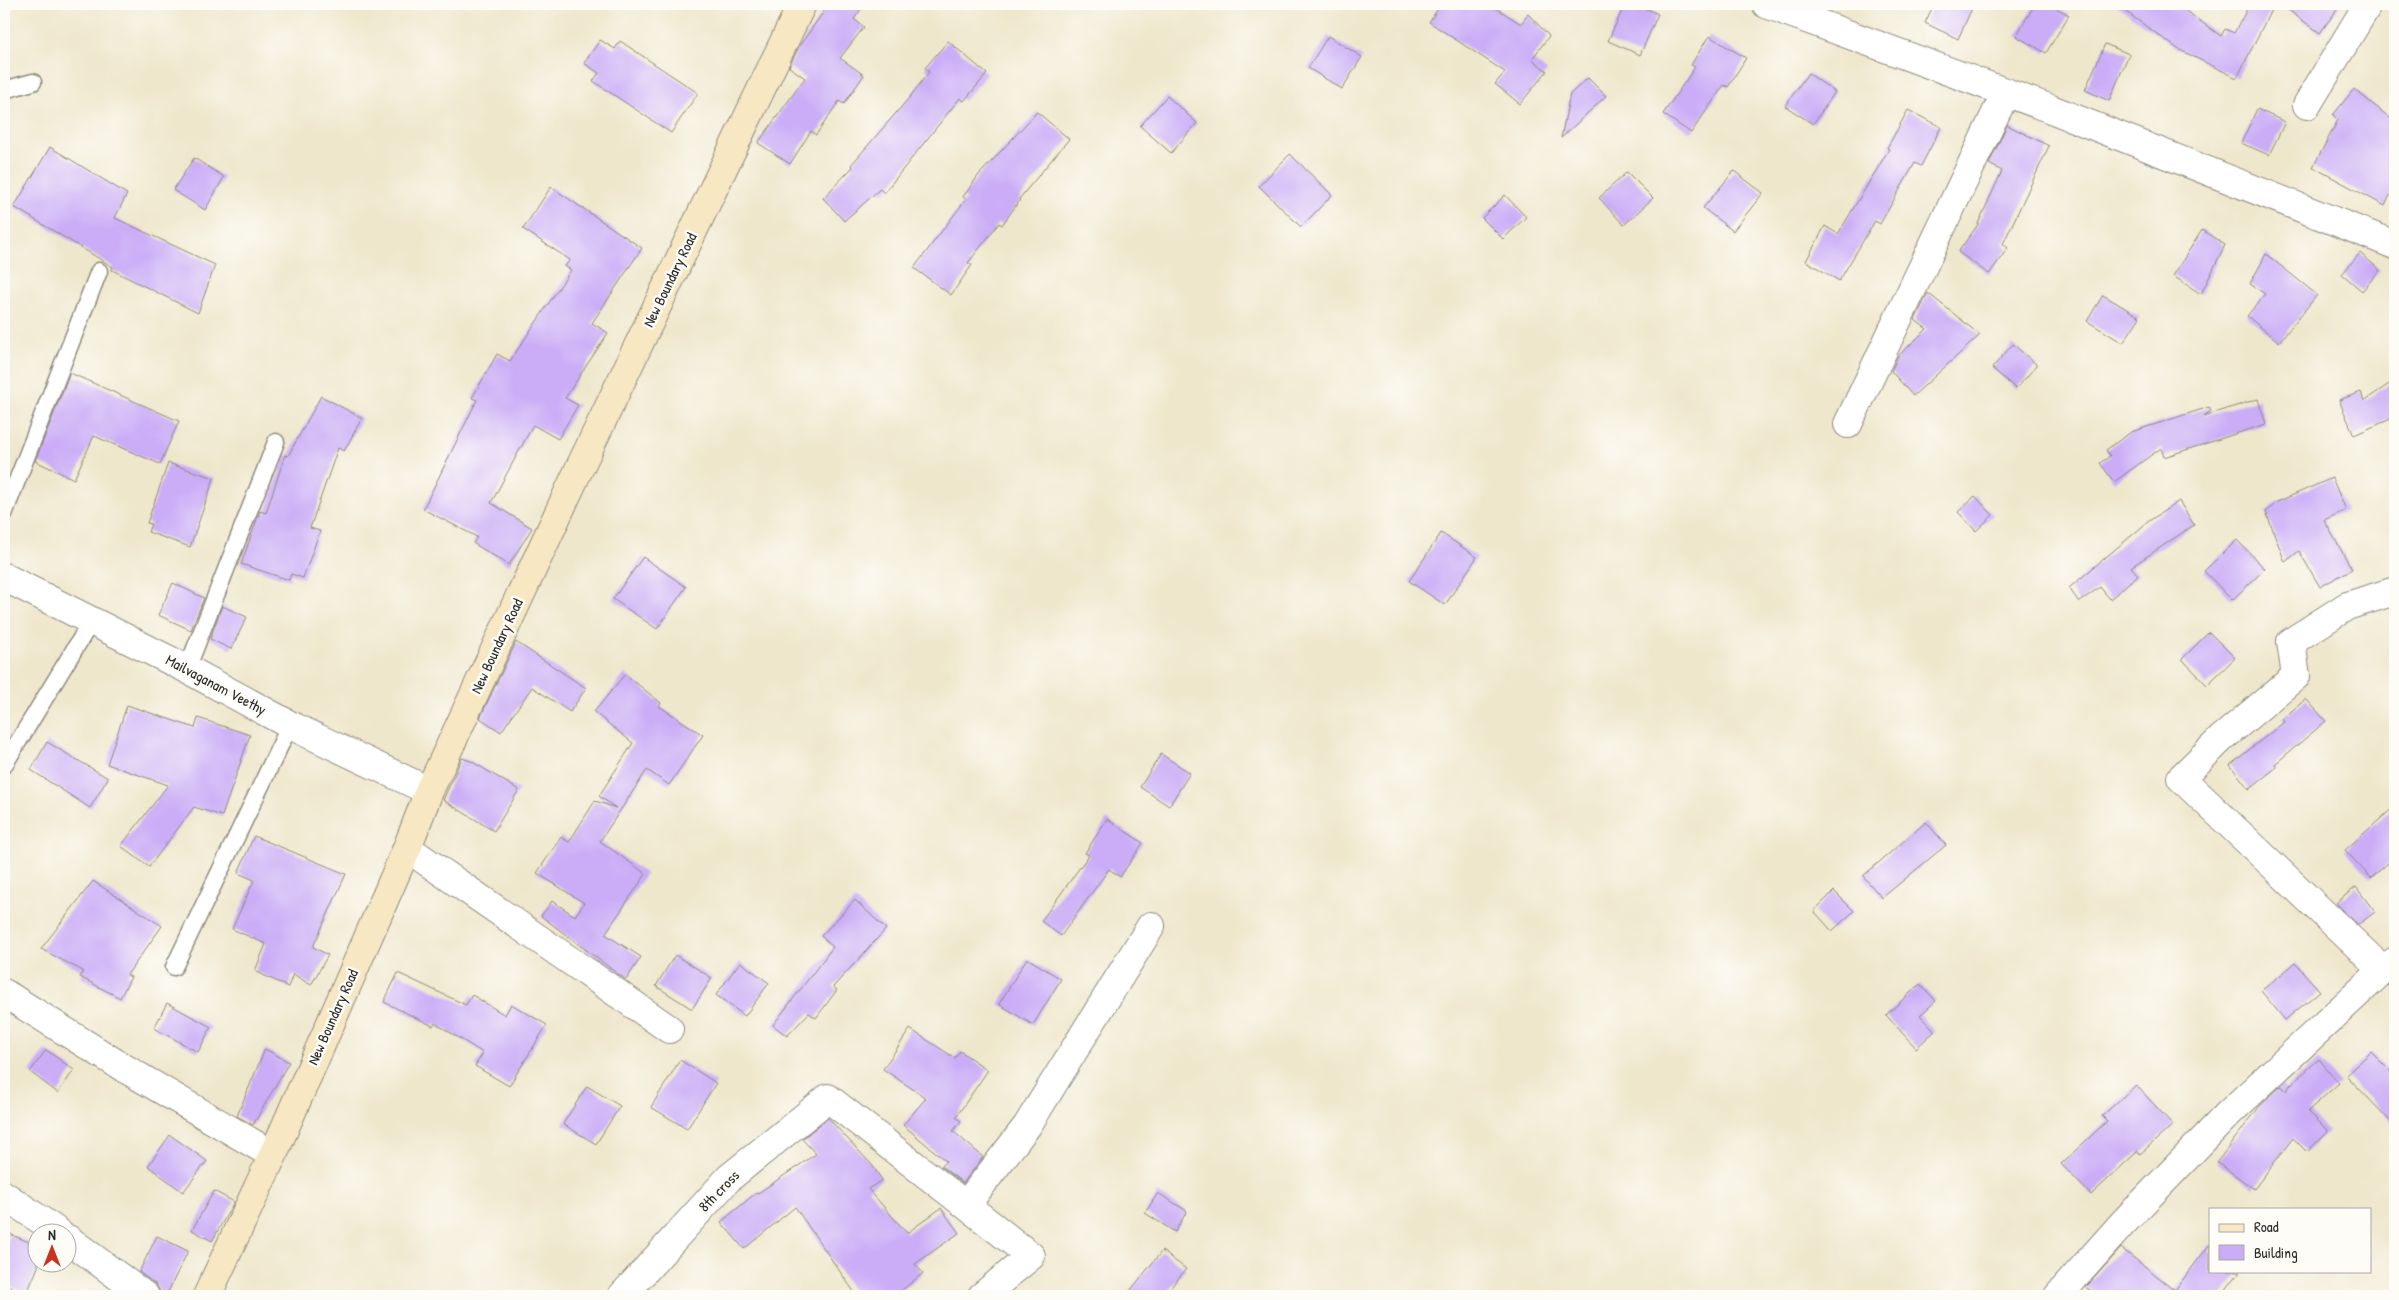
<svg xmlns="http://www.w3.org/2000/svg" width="2399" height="1300" font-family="'Patrick Hand',sans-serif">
  <rect width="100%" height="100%" fill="#fdfcf7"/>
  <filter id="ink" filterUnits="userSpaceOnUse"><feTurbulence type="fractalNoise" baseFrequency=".02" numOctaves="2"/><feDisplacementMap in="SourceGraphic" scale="10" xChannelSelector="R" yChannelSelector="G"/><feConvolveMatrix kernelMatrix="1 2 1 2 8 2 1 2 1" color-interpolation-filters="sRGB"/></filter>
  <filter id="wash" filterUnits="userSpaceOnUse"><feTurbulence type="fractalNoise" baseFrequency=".0096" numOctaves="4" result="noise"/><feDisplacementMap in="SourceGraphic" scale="20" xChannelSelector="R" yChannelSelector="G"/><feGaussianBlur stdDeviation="1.12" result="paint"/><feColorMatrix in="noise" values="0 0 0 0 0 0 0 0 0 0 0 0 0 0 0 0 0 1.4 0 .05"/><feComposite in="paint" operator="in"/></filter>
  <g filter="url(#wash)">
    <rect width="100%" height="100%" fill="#efe7cc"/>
    <g id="blocks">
      <path fill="#cbadf7" d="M 829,4 L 865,4 L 854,19 L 864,27 L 840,58 L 864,75 L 844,104 L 839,101 L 816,135 L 811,131 L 790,164 L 758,143 L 805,78 L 789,67 L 800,45 Z
        M 1441,4 L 1490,4 L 1521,24 L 1528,14 L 1549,36 L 1532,59 L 1547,71 L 1520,104 L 1495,84 L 1505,72 L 1429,22 Z
        M 1625,4 L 1636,4 L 1658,14 L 1640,55 L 1608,41 Z
        M 1934,4 L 1974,4 L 1958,39 L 1925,23 Z
        M 2035,4 L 2049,4 L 2069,15 L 2046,53 L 2016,36 Z
        M 2115,4 L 2176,4 L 2221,36 L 2225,29 L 2234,33 L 2250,4 L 2274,4 L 2237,78 L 2178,49 Z
        M 2280,4 L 2341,4 L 2320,33 Z
        M 1328,36 L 1362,57 L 1342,89 L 1308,68 Z
        M 1709,36 L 1746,58 L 1728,87 L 1724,85 L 1691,133 L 1663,114 L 1695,67 L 1691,65 Z
        M 600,40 L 615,49 L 620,41 L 698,93 L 671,133 L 593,81 L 599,73 L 584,63 Z
        M 948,41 L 987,74 L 964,101 L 960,98 L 884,193 L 880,189 L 844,221 L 823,198 L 853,167 L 851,165 L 909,98 L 929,72 L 925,68 Z
        M 2105,44 L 2129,54 L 2109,101 L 2085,90 Z
        M 1808,73 L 1835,92 L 1813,124 L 1785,106 Z
        M 1588,78 L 1606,96 L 1561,138 L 1570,94 Z
        M 2354,89 L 2395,122 L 2395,184 L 2385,206 L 2313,167 L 2338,120 L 2333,115 Z
        M 1167,96 L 1197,123 L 1171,153 L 1140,126 Z
        M 2257,109 L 2285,122 L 2269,155 L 2241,143 Z
        M 1908,110 L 1941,127 L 1921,166 L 1915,163 L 1880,224 L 1875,221 L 1839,281 L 1806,261 L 1825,226 L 1838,234 L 1889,149 L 1887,148 Z
        M 1037,112 L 1069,139 L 1019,199 L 1020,200 L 1002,225 L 999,223 L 968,263 L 972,265 L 951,295 L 914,268 L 966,199 L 963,197 L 978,176 Z
        M 2007,125 L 2049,146 L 2003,244 L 2008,248 L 1989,274 L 1958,252 L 1977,226 L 2002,171 L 1989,164 Z
        M 50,147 L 127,194 L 115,218 L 215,265 L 198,313 L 112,270 L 113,267 L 14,207 Z
        M 1290,154 L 1332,195 L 1301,227 L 1259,186 Z
        M 194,158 L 224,177 L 205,210 L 173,190 Z
        M 1734,171 L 1763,193 L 1733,231 L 1703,208 Z
        M 1627,172 L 1653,198 L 1624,225 L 1599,198 Z
        M 551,187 L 642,248 L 592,323 L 608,333 L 565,398 L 578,405 L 558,439 L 533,425 L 491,503 L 532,528 L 509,565 L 473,543 L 477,537 L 423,509 L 477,400 L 472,398 L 497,354 L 510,361 L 571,270 L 565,266 L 570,260 L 523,229 Z
        M 1505,195 L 1526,217 L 1503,239 L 1482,218 Z
        M 2202,230 L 2225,245 L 2201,294 L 2173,276 Z
        M 2360,253 L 2380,270 L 2362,291 L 2342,274 Z
        M 2266,254 L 2317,295 L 2279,342 L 2247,316 L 2265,294 L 2250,284 Z
        M 1928,293 L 1980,335 L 1913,396 L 1891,371 L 1898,356 L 1927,329 L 1915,320 Z
        M 2103,295 L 2140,317 L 2123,343 L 2087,321 Z
        M 2013,344 L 2037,365 L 2016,389 L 1992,368 Z
        M 70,373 L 179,421 L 160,464 L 94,436 L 74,479 L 35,461 Z
        M 2395,380 L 2395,417 L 2354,435 L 2339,400 L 2361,392 L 2364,401 Z
        M 321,396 L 362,418 L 344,451 L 338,448 L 310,528 L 320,531 L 303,578 L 291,574 L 289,580 L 241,564 L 260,511 L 266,513 L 285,455 L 288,456 Z
        M 2258,399 L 2266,424 L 2164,457 L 2161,448 L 2114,482 L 2100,463 L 2110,456 L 2106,450 L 2131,432 L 2209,407 L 2211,411 L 2204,416 Z
        M 168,463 L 214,478 L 190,547 L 148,532 L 151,524 L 147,523 Z
        M 2332,478 L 2346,510 L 2324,520 L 2352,569 L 2320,587 L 2299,551 L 2285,562 L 2266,512 L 2277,502 Z
        M 1975,496 L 1993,515 L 1976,531 L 1958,512 Z
        M 2179,501 L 2194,525 L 2131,567 L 2138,575 L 2110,599 L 2100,587 L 2079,602 L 2069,588 L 2149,521 Z
        M 1441,533 L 1477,557 L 1445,605 L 1409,581 Z
        M 2237,540 L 2265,569 L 2232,600 L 2204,571 Z
        M 643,557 L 686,587 L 657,629 L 613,599 Z
        M 173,583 L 204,598 L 191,630 L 158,615 Z
        M 222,606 L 247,617 L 231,649 L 210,639 Z
        M 2209,632 L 2235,658 L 2207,685 L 2182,659 Z
        M 516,642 L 586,688 L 570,712 L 532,687 L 501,732 L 480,718 Z
        M 625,674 L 661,703 L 659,706 L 703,735 L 669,785 L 647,770 L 600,841 L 646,874 L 605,934 L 641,957 L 626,980 L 541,916 L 552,901 L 575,916 L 584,903 L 537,873 L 561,837 L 569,842 L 595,801 L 616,808 L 599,796 L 633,743 L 594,712 Z
        M 2306,699 L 2326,721 L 2275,764 L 2277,767 L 2249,789 L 2230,765 L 2284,722 L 2282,719 Z
        M 127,705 L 195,728 L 198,718 L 250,735 L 222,816 L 194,807 L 149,867 L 121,846 L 168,785 L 107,764 Z
        M 47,742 L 108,778 L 90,808 L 31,770 Z
        M 1161,754 L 1190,773 L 1169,806 L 1140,787 Z
        M 462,758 L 471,761 L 519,790 L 494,831 L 443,800 Z
        M 2395,806 L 2395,857 L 2371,878 L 2345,850 Z
        M 1107,819 L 1143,843 L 1120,877 L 1109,869 L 1061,936 L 1041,921 L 1089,855 L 1085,853 Z
        M 1926,822 L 1946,845 L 1882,898 L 1863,876 Z
        M 254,836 L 346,874 L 313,947 L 328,955 L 311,985 L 293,974 L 288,987 L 255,971 L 266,944 L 232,929 L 254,880 L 238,873 Z
        M 93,881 L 162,926 L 127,975 L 131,977 L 120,998 L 80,977 L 83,971 L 41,949 Z
        M 2356,887 L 2375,912 L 2358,925 L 2336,903 Z
        M 1834,891 L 1854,911 L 1832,931 L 1814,911 Z
        M 855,900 L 886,929 L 833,987 L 837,990 L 816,1018 L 809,1013 L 787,1036 L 773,1025 L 833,947 L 821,936 Z
        M 675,955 L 712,978 L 692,1009 L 656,986 Z
        M 1027,958 L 1061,979 L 1033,1025 L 999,1004 Z
        M 740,962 L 769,983 L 745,1016 L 716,995 Z
        M 2295,963 L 2320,991 L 2285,1020 L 2261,991 Z
        M 398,973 L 466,1005 L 472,995 L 505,1015 L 511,1004 L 547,1025 L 509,1086 L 475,1066 L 483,1053 L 435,1023 L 433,1026 L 384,1002 Z
        M 1920,984 L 1936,1001 L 1920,1015 L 1935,1031 L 1916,1048 L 1886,1015 Z
        M 167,1003 L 211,1027 L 198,1052 L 154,1028 Z
        M 910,1029 L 955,1058 L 960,1051 L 988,1070 L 956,1117 L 961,1121 L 953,1131 L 983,1157 L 963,1183 L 941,1166 L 946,1161 L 903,1125 L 926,1098 L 883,1069 Z
        M 265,1049 L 289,1062 L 253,1125 L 237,1116 Z
        M 46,1050 L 74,1070 L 58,1093 L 30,1072 Z
        M 2371,1052 L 2395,1076 L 2395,1126 L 2346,1075 Z
        M 2319,1059 L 2339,1083 L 2308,1111 L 2328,1131 L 2307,1152 L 2293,1138 L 2254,1189 L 2217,1162 L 2260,1106 L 2281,1086 L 2287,1091 L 2290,1085 Z
        M 680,1060 L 716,1083 L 687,1129 L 651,1107 Z
        M 2136,1085 L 2173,1125 L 2140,1154 L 2138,1151 L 2091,1195 L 2061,1164 L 2107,1121 L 2102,1116 Z
        M 587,1086 L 620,1106 L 596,1144 L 563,1124 Z
        M 828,1118 L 872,1165 L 882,1180 L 868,1189 L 907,1233 L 941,1208 L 959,1233 L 915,1264 L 923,1273 L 895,1296 L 857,1296 L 795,1207 L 744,1249 L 721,1222 L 757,1192 L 758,1193 L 816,1154 L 802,1139 Z
        M 170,1135 L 207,1161 L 183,1192 L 148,1166 Z
        M 214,1191 L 234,1202 L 212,1241 L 192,1230 Z
        M 1158,1193 L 1187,1211 L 1175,1232 L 1145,1213 Z
        M 10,1234 L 38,1246 L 38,1267 L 27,1293 L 4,1284 L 4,1251 Z
        M 157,1236 L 188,1251 L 166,1296 L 160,1296 L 159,1289 L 155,1284 L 139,1272 Z
        M 2210,1244 L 2210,1271 L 2240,1271 L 2221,1296 L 2098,1296 L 2086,1287 L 2121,1248 L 2175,1290 Z
        M 1162,1251 L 1186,1269 L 1164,1296 L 1126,1296 Z"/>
    </g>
  </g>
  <g filter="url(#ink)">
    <use href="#blocks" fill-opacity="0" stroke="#8d897c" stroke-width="1"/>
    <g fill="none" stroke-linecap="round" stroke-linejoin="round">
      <g stroke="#8d897c" stroke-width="19">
        <path id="service" d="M 4,90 L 33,82
          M 4,514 L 99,271
          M 187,669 L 276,442
          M 4,765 L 91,622
          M 174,967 L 290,725"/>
      </g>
      <g stroke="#8d897c" stroke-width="30">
        <path id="minor" d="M 2307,105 L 2368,4
          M 1848,424 L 2006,92
          M 4,577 L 187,669 L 290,725 L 429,791
          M 407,848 L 669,1029
          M 2383,970 L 2181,778 L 2221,739 L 2296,676 L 2291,642 L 2347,606 L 2395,591
          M 4,993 L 119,1065 L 273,1155
          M 4,1195 L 58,1232
          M 966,1205 L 1027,1126 L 1151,926
          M 68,1239 L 145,1296
          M 622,1296 L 729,1178 L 828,1098 L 1031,1256 L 982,1296
          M 2058,1296 L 2122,1224 L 2228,1114 L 2383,970 L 2395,961"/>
      </g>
      <g stroke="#8d897c" stroke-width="30">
        <path id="tertiary" d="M 1766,4 L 2051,109 L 2395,245"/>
      </g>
      <g stroke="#8d897c" stroke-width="30">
        <path id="secondary" d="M 207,1296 L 273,1155 L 407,848 L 429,791 L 579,469 L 802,4"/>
      </g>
      <use href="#service" stroke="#fff" stroke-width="16"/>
      <use href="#minor" stroke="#fff" stroke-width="28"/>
      <use href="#tertiary" stroke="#fff" stroke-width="28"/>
      <use href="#secondary" stroke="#f7e8c3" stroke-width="28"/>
    </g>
  </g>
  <g text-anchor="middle" stroke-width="5" stroke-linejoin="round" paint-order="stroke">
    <g font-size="15" fill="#2b2b2b" stroke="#fdfcf7">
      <text transform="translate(670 280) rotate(-64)" y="5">New Boundary Road</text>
      <text transform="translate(497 646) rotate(-65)" y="5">New Boundary Road</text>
      <text transform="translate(216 685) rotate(28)" y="5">Mailvaganam Veethy</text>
      <text transform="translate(333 1017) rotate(-66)" y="5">New Boundary Road</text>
      <text transform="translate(719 1191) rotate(-46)" y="5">8th cross</text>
    </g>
  </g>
  <rect width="2399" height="1300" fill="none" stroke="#fdfcf7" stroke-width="20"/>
  <rect x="2209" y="1208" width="162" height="65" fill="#fdfcf7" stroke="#a9a8a5"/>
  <rect x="2219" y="1224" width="25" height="8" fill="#f7e8c3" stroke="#a9a8a5"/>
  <text x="2254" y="1232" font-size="15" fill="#2b2b2b">Road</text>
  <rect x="2219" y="1245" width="25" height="15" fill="#cbadf7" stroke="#a9a8a5"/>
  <text x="2254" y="1258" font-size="15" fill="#2b2b2b">Building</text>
  <g transform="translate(52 1248)"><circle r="24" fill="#fdfcf7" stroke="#a9a8a5"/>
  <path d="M0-4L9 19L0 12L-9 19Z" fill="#c8321e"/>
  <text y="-8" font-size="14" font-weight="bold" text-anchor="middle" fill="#2b2b2b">N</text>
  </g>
</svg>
